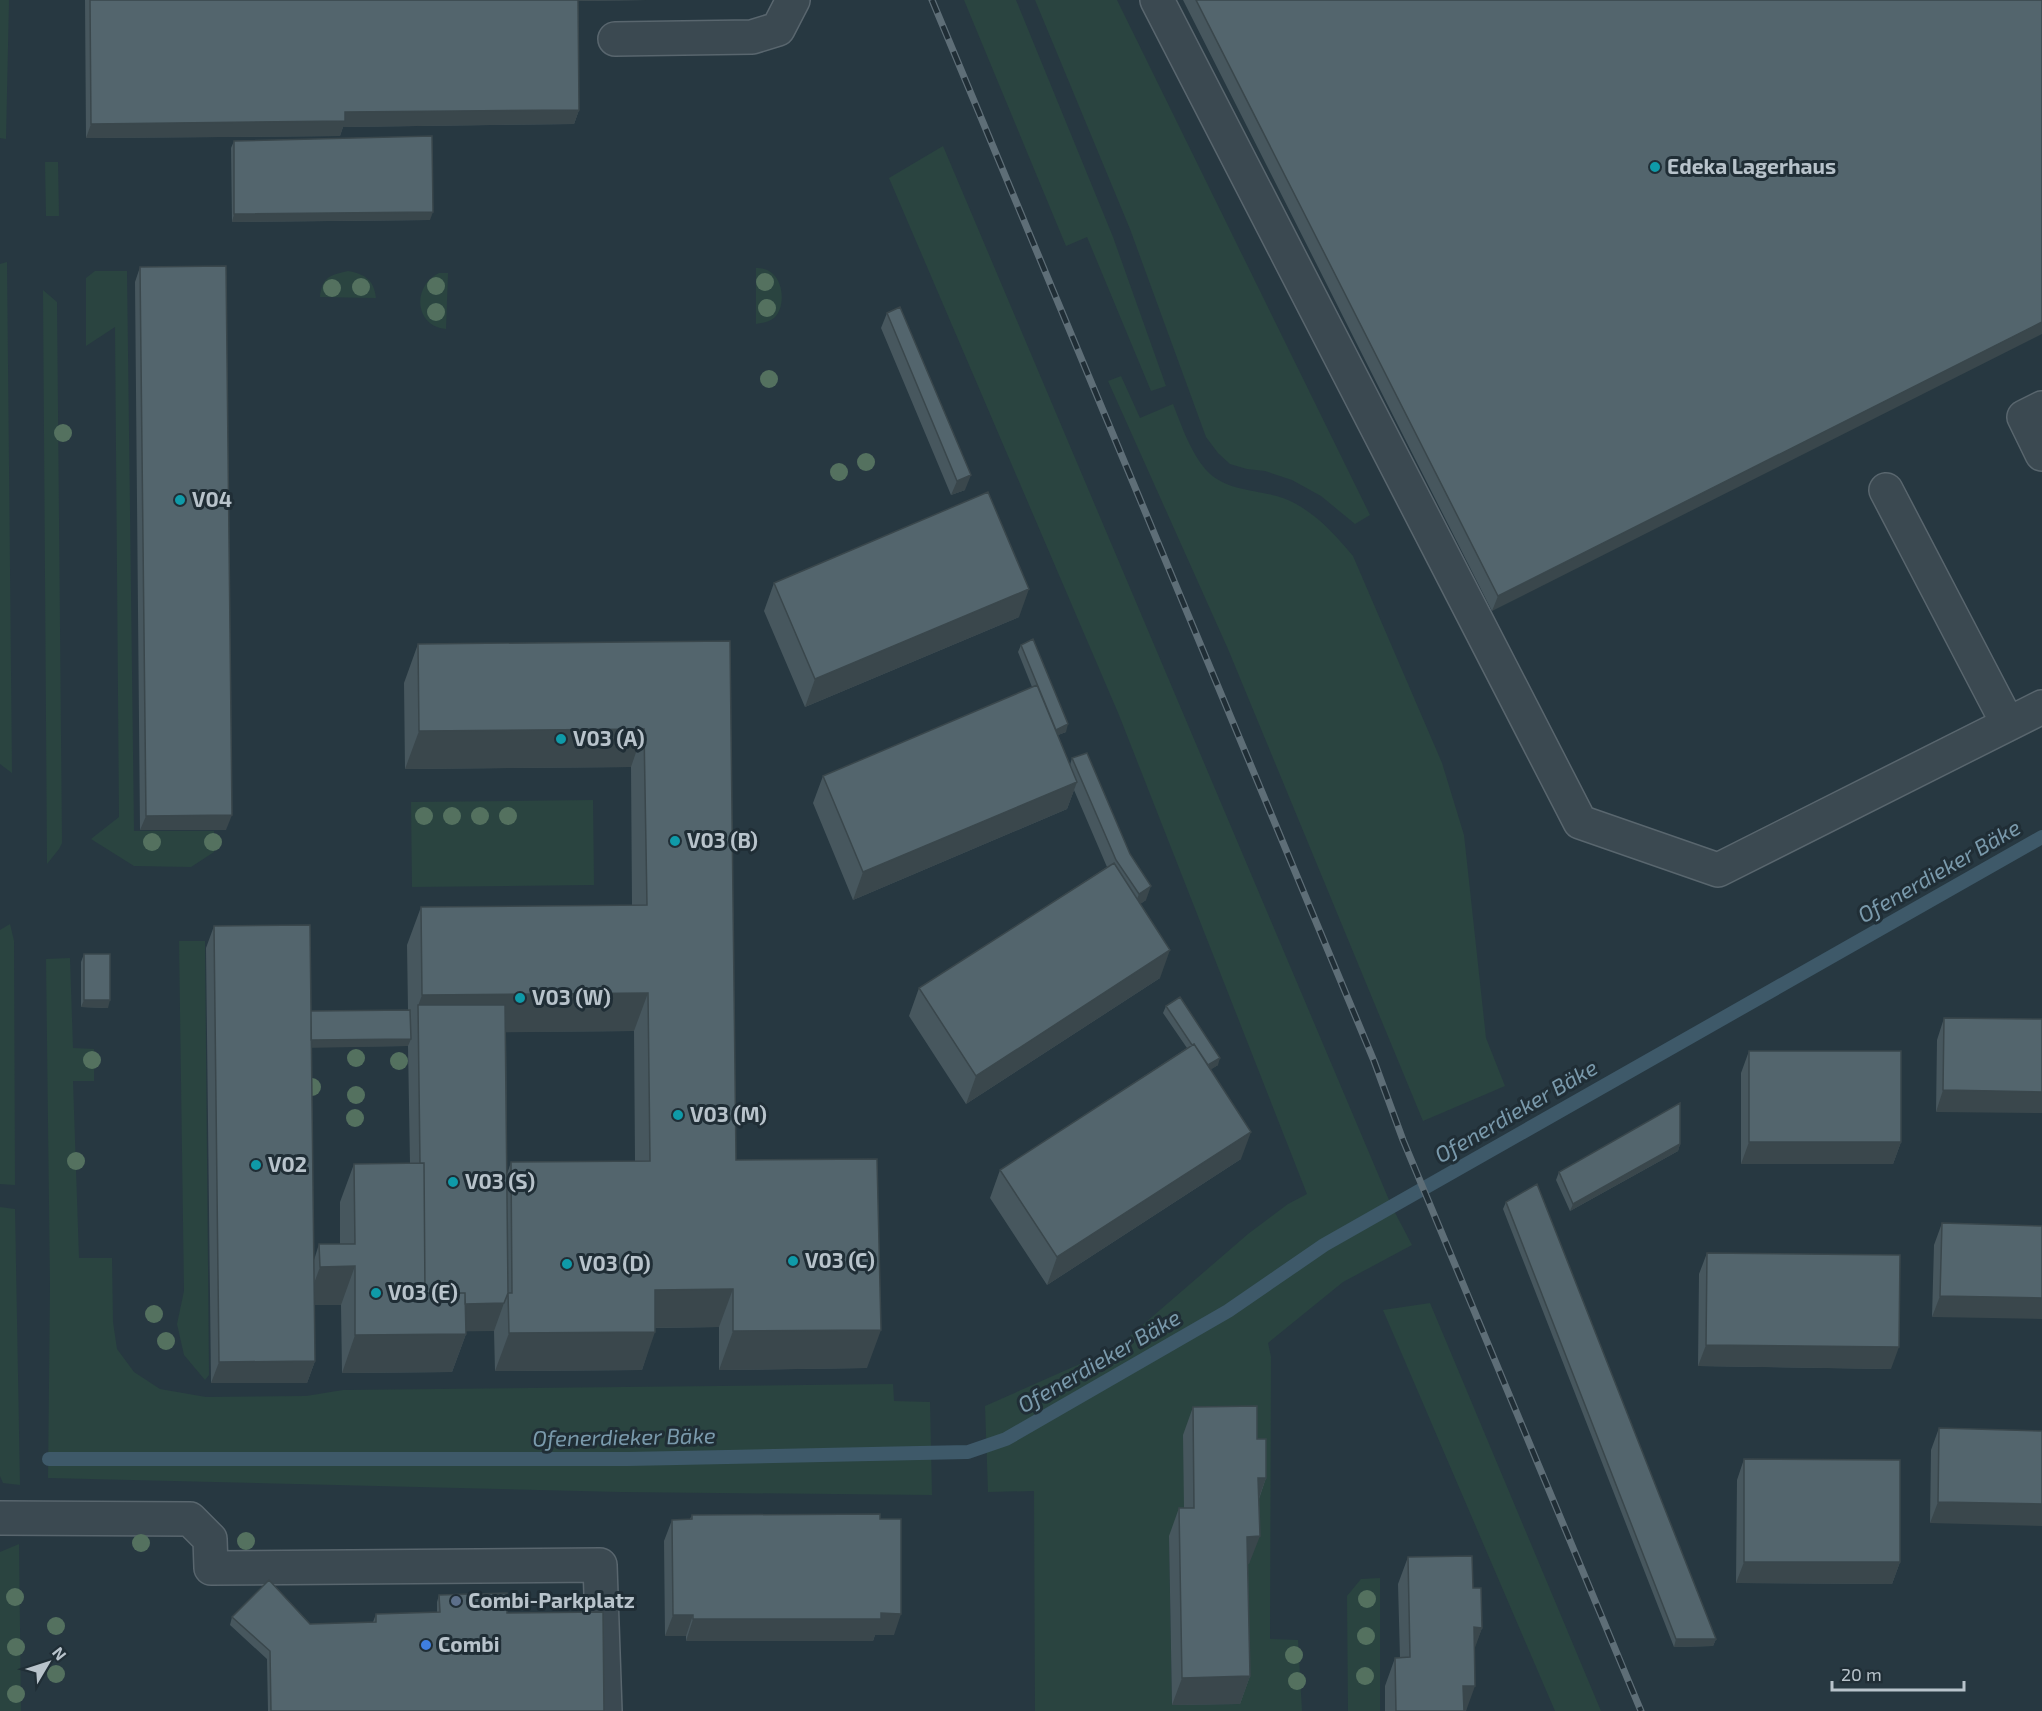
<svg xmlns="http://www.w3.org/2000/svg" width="2042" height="1711" font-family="'Exo 2',sans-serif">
  <rect width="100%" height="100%" fill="#273841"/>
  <path fill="#2a4440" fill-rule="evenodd" d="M 0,0 L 9,0 L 6,139 L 0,138 Z
    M 964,0 L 1016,0 L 1113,237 L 1166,386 L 1151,391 L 1087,237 L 1066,246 Z
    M 1035,0 L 1117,0 L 1370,515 L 1355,524 L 1321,496 L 1292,480 L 1265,471 L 1247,469 L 1230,464 L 1218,453 L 1206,437 L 1130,229 Z
    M 943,146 L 1392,1207 L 1412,1245 L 1343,1282 L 1268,1343 L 1271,1357 L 1270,1639 L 1298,1640 L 1302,1711 L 1035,1711 L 1034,1491 L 988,1492 L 985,1406 L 1116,1348 L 1248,1234 L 1288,1204 L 1307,1194 L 1119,715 L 889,178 ZM 1184,1536 L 1239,1704 L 1172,1705 L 1169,1537 Z
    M 45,162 L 58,162 L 59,216 L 46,216 Z
    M 7,262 L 12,773 L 0,764 L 0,264 Z
    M 756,268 C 763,268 768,269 773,274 C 784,284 785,308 774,318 C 769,322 762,323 756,324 Z
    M 95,271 L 127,271 L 134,831 L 214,831 L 214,852 L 191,867 L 134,866 L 91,839 L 119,817 L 115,327 L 86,346 L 86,278 Z
    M 348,271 C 365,274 374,280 376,298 L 320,297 C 322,277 330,275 348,271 Z
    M 439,273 L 448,273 L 446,329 C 414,326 412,286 439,273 Z
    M 43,290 L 57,302 L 62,843 L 59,849 L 47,864 Z
    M 1121,376 L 1140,418 L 1173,404 C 1182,427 1190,451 1206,470 C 1226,492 1257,489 1283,498 C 1312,509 1334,533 1353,556 L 1442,763 L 1464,835 L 1486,1038 L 1505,1086 L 1423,1121 L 1228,649 L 1108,381 Z
    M 593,800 L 594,885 L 412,887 L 411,802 Z
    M 10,924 L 14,941 L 15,1185 L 0,1184 L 0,930 Z
    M 179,941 L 205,941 L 209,1375 L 205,1380 L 184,1355 L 177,1324 L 184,1291 Z
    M 70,958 L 73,1048 L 94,1049 L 94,1081 L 73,1081 L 79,1258 L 112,1258 L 113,1322 L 117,1349 L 134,1372 L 160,1389 L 206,1397 L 306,1396 L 343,1390 L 893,1384 L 894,1401 L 930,1402 L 932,1495 L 620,1492 L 48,1478 L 50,1286 L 46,959 Z
    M 0,1207 L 15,1209 L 20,1485 L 3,1483 L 0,1476 Z
    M 1430,1303 L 1601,1711 L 1555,1711 L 1383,1310 Z
    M 19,1544 L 21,1711 L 0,1711 L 0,1552 Z
    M 1380,1578 L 1380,1711 L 1348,1711 L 1347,1596 L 1361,1579 Z"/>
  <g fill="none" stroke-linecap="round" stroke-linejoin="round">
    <path stroke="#3e5969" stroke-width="14" d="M 49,1459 L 628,1459 L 968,1452 L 1006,1439 L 1228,1311 L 1324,1245 L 2042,837"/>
    <g stroke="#59666e" stroke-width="36">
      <path id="minor" d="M 1157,0 L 1580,822 L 1718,870 L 2042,707
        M 615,39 L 752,37 L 778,29 L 793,0
        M 2042,408 L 2024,417 L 2042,454
        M 1886,490 L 2008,724
        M 0,1518 L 190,1519 L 210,1539 L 211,1568 L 600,1565 L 605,1711"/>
    </g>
    <use href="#minor" stroke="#3b4951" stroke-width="33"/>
    <g stroke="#5e6e77" stroke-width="7">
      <path id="rail" d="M 932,0 L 1374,1061 L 1403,1140 L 1641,1711"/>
    </g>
    <use href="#rail" stroke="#202e36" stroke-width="4.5" stroke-dasharray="14" stroke-linecap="butt"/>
  </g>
  <g fill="#54715f">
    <circle cx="765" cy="282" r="9"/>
    <circle cx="436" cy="286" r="9"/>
    <circle cx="361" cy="287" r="9"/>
    <circle cx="332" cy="288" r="9"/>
    <circle cx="767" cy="308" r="9"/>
    <circle cx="436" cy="312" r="9"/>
    <circle cx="769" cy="379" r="9"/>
    <circle cx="63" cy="433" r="9"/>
    <circle cx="866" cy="462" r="9"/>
    <circle cx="839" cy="472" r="9"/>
    <circle cx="424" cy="816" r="9"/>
    <circle cx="452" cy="816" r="9"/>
    <circle cx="480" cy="816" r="9"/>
    <circle cx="508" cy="816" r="9"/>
    <circle cx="152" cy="842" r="9"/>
    <circle cx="213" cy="842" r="9"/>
    <circle cx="356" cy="1058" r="9"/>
    <circle cx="92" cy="1060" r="9"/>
    <circle cx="399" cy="1061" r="9"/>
    <circle cx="312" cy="1087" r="9"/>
    <circle cx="356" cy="1095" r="9"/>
    <circle cx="355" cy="1118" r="9"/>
    <circle cx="76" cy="1161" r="9"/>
    <circle cx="154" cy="1314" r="9"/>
    <circle cx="166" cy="1341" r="9"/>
    <circle cx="246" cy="1541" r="9"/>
    <circle cx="141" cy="1543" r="9"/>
    <circle cx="15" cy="1597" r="9"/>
    <circle cx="1367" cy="1599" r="9"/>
    <circle cx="56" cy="1626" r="9"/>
    <circle cx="1366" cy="1636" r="9"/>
    <circle cx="16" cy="1647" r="9"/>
    <circle cx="1294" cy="1655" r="9"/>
    <circle cx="56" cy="1674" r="9"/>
    <circle cx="1365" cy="1676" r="9"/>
    <circle cx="1297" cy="1681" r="9"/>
    <circle cx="16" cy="1694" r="9"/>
  </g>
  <path fill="#47575e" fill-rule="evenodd" d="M 85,0 L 647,0 L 578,1 L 579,110 L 574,124 L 343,127 L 340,136 L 86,138 Z
    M 1183,0 L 2042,0 L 1492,611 Z
    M 234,141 L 430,220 L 232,222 L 231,148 Z
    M 140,267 L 226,830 L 140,830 L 135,282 Z
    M 887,313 L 965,490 L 951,495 L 881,328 Z
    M 774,583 L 1019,617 L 805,707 L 764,611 Z
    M 730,641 L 736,1160 L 867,1368 L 719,1370 L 719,1327 L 655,1328 L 642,1370 L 495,1371 L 494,1331 L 466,1331 L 466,1334 L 452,1372 L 342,1373 L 341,1305 L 314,1305 L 315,1361 L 307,1383 L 211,1383 L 206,948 L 214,926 L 311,1011 L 408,1010 L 407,945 L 421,907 L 632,905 L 631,767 L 405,769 L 404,683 L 418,644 ZM 634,1031 L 635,1161 L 511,1162 L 507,1174 L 506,1032 ZM 408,1046 L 410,1164 L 354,1164 L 340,1202 L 340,1244 L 319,1244 L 314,1260 L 311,1047 Z
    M 1021,645 L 1066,732 L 1058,735 L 1070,765 L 1072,758 L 1146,900 L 1140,904 L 1160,978 L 966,1104 L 909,1016 L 919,988 L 1107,867 L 1074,790 L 1067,809 L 853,900 L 813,803 L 823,776 L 1032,687 L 1018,652 Z
    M 84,954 L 108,1008 L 81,1007 L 81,962 Z
    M 1166,1006 L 1218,1065 L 1211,1069 L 1241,1159 L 1047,1285 L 990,1198 L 1000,1170 L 1187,1048 L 1163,1013 Z
    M 1944,1018 L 2042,1019 L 1936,1112 L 1937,1040 Z
    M 1749,1051 L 1901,1142 L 1893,1164 L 1741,1164 L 1741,1073 Z
    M 1680,1144 L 1678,1151 L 1570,1211 L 1556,1180 L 1559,1172 Z
    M 1506,1202 L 1716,1639 L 1713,1646 L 1674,1647 L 1503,1209 Z
    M 1942,1223 L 2042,1226 L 1932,1317 L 1934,1245 Z
    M 1707,1253 L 1891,1369 L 1698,1366 L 1699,1274 Z
    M 1193,1407 L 1257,1439 L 1266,1478 L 1259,1499 L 1249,1564 L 1247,1564 L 1250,1676 L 1240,1704 L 1172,1705 L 1169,1536 L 1179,1508 L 1184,1508 L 1183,1435 Z
    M 1939,1428 L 2042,1431 L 1930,1523 L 1931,1450 Z
    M 1744,1459 L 1900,1562 L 1892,1584 L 1736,1583 L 1737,1480 Z
    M 692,1515 L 894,1635 L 875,1635 L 873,1641 L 686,1641 L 686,1636 L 665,1636 L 664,1541 L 672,1520 L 690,1519 Z
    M 1408,1557 L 1473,1588 L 1482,1628 L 1474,1648 L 1466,1711 L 1385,1711 L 1385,1686 L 1395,1658 L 1400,1658 L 1398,1584 Z
    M 439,1595 L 507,1613 L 604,1711 L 268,1711 L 267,1659 L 230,1625 L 232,1617 L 310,1624 L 373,1622 L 376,1614 L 437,1612 L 437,1602 Z"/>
  <path fill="#3a474c" d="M 572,0 L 647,0 L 572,1 Z
    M 579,110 L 574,124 L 343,127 L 340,136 L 86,138 L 91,124 L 345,112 Z
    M 433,212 L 430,220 L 232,222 L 234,214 Z
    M 2042,322 L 2042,334 L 1492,611 L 1498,596 Z
    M 971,475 L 965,490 L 951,495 L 957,481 Z
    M 1029,589 L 1019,617 L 805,707 L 815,679 Z
    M 1068,724 L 1066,732 L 1053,737 L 1056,730 Z
    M 644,729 L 631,767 L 405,769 L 419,731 Z
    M 1077,782 L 1067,809 L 853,900 L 863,872 Z
    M 232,815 L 226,830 L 140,830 L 146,816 Z
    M 1151,886 L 1146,900 L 1133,909 L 1139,894 Z
    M 1170,950 L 1160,978 L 966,1104 L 976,1076 Z
    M 648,993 L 634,1031 L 418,1033 L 418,1006 L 422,995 Z
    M 84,1000 L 110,1000 L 108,1008 L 81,1007 Z
    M 411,1039 L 408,1046 L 303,1048 L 306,1040 Z
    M 1220,1058 L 1218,1065 L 1204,1074 L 1206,1067 Z
    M 1943,1090 L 2042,1092 L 2042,1113 L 1936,1112 Z
    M 1251,1132 L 1241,1159 L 1047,1285 L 1057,1257 Z
    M 1749,1142 L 1901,1142 L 1893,1164 L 1741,1164 Z
    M 1680,1144 L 1678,1151 L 1570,1211 L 1573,1204 Z
    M 355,1266 L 341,1305 L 306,1305 L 320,1267 Z
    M 733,1289 L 719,1327 L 641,1328 L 655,1290 Z
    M 1940,1296 L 2042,1298 L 2042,1319 L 1932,1317 Z
    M 504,1303 L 494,1331 L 412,1332 L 422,1304 Z
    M 881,1330 L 867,1368 L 719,1370 L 733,1331 Z
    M 655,1332 L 642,1370 L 495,1371 L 509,1333 Z
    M 466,1334 L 452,1372 L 342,1373 L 355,1335 Z
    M 1706,1345 L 1899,1347 L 1891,1369 L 1698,1366 Z
    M 315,1361 L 307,1383 L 211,1383 L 219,1362 Z
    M 1258,1478 L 1266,1478 L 1256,1506 Z
    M 1938,1502 L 2042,1504 L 2042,1526 L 1930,1523 Z
    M 1260,1536 L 1249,1564 L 1237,1564 L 1247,1537 Z
    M 1744,1562 L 1900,1562 L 1892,1584 L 1736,1583 Z
    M 881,1613 L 901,1614 L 894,1635 L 875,1635 L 873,1641 L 686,1641 L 693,1619 Z
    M 673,1615 L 693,1615 L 686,1636 L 665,1636 Z
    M 1474,1627 L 1482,1628 L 1472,1656 Z
    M 1676,1639 L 1716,1639 L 1713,1646 L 1674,1647 Z
    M 1250,1676 L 1240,1704 L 1172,1705 L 1182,1678 Z
    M 1463,1686 L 1475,1686 L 1466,1711 L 1454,1711 Z"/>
  <path fill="#53656d" stroke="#3a474c" stroke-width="1.5" d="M 90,0 L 578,0 L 579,110 L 345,112 L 345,121 L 91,124 Z
    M 1196,0 L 2042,0 L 2042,322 L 1498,596 Z
    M 432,136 L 433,212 L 234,214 L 234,141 Z
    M 226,266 L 232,815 L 146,816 L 140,267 Z
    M 900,307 L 971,475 L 957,481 L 887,313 Z
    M 988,492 L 1029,589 L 815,679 L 774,583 Z
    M 1033,639 L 1068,724 L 1056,730 L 1021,645 Z
    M 730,641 L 736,1160 L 877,1159 L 881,1330 L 733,1331 L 733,1289 L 655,1290 L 655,1332 L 509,1333 L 508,1293 L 512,1293 L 511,1162 L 650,1161 L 648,993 L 422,995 L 421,907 L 647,905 L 644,729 L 419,731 L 418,644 Z
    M 1037,685 L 1077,782 L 863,872 L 823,776 Z
    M 1087,753 L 1130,854 L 1151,886 L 1139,894 L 1116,860 L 1072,758 Z
    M 1114,863 L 1170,950 L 976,1076 L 919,988 Z
    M 310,925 L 315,1361 L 219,1362 L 214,926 Z
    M 84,954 L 110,954 L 110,1000 L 84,1000 Z
    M 1180,997 L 1220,1058 L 1208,1065 L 1194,1044 L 1192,1045 L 1166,1006 Z
    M 418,1005 L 505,1005 L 508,1293 L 504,1303 L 465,1304 L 465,1293 L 425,1293 L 424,1163 L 420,1163 Z
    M 410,1010 L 411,1039 L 311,1040 L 311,1011 Z
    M 1944,1018 L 2042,1019 L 2042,1092 L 1943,1090 Z
    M 1194,1044 L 1251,1132 L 1057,1257 L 1000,1170 Z
    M 1749,1051 L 1901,1051 L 1901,1142 L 1749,1142 Z
    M 1680,1103 L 1680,1144 L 1573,1204 L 1559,1172 Z
    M 424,1163 L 425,1293 L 465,1293 L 466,1334 L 355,1335 L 355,1266 L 320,1267 L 319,1244 L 355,1244 L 354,1164 Z
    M 1537,1184 L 1716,1639 L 1676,1639 L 1506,1202 Z
    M 1942,1223 L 2042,1226 L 2042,1298 L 1940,1296 Z
    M 1707,1253 L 1900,1255 L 1899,1347 L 1706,1345 Z
    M 1257,1406 L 1257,1439 L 1266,1439 L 1266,1478 L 1258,1478 L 1260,1536 L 1247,1537 L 1250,1676 L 1182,1678 L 1179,1508 L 1194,1508 L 1193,1407 Z
    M 1939,1428 L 2042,1431 L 2042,1504 L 1938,1502 Z
    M 1744,1459 L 1900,1460 L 1900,1562 L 1744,1562 Z
    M 880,1514 L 880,1519 L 901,1519 L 901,1614 L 881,1613 L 881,1619 L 693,1619 L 693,1615 L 673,1615 L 672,1520 L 692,1519 L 692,1515 Z
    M 1472,1556 L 1473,1588 L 1481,1588 L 1482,1628 L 1474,1627 L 1475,1686 L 1463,1686 L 1464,1711 L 1396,1711 L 1395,1658 L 1410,1657 L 1408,1557 Z
    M 269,1580 L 310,1624 L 376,1622 L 376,1614 L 440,1612 L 439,1595 L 507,1593 L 507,1613 L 603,1612 L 604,1711 L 271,1711 L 270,1651 L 232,1617 Z"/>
  <g fill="#0f9aa8" stroke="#202e36" stroke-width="2">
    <circle cx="1655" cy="167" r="6"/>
    <circle cx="180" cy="500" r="6"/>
    <circle cx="561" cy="739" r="6"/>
    <circle cx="675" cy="841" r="6"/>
    <circle cx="520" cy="998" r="6"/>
    <circle cx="678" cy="1115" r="6"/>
    <circle cx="256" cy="1165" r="6"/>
    <circle cx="453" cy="1182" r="6"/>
    <circle cx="793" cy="1261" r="6"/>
    <circle cx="567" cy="1264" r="6"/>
    <circle cx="376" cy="1293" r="6"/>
  </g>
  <circle fill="#5c6f8a" stroke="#202e36" stroke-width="2" cx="456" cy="1601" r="6"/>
  <circle fill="#3f7fe0" stroke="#202e36" stroke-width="2" cx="426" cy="1645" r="6"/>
  <g text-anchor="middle" stroke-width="6" stroke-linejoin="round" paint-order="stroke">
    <g font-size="21" font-weight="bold" fill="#b8c3cb" stroke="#202e36" text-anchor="start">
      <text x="1667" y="174">Edeka Lagerhaus</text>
      <text x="192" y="507">V04</text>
      <text x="573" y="746">V03 (A)</text>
      <text x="687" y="848">V03 (B)</text>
      <text x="532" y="1005">V03 (W)</text>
      <text x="690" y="1122">V03 (M)</text>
      <text x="268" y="1172">V02</text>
      <text x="465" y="1189">V03 (S)</text>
      <text x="805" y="1268">V03 (C)</text>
      <text x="579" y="1271">V03 (D)</text>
      <text x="388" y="1300">V03 (E)</text>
      <text x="468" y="1608">Combi-Parkplatz</text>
      <text x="438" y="1652">Combi</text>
    </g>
    <g font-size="22" font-style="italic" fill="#7a9aac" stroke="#202e36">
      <text transform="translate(1939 871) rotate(-30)" y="8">Ofenerdieker Bäke</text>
      <text transform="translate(1516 1111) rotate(-30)" y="8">Ofenerdieker Bäke</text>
      <text transform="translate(1099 1361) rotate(-30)" y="8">Ofenerdieker Bäke</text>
      <text transform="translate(624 1437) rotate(-1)" y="8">Ofenerdieker Bäke</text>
    </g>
  </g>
  <g transform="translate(48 1663) rotate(51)" stroke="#202e36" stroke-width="4.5" paint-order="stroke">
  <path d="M0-4.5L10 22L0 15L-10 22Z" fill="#b8c3cb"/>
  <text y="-9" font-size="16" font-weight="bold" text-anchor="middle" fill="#b8c3cb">N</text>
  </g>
  <path d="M1832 1681v9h132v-9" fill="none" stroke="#b8c3cb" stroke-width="3"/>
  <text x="1841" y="1681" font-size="18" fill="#b8c3cb" stroke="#202e36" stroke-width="4.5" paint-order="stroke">20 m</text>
</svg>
